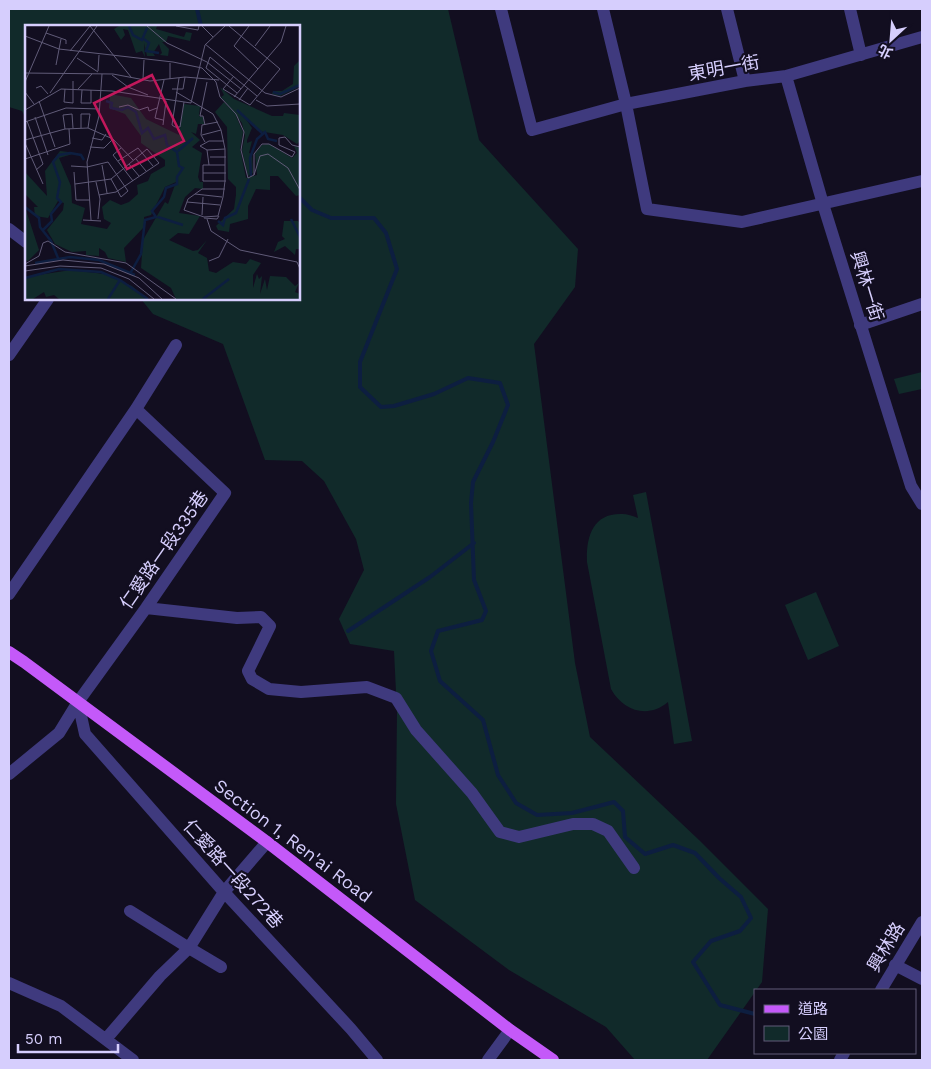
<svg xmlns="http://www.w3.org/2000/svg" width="931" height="1069" font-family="'Work Sans','Noto Sans TC',sans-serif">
  <rect width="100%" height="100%" fill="#120e20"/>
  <path fill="#112a2a" d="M 9,9 L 448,9 L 479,140 L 578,249 L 575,287 L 534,344 L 575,663 L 590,737 L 699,840 L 768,909 L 762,982 L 707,1060 L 635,1060 L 606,1027 L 509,970 L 415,900 L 396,804 L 397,712 L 394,651 L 350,644 L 339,619 L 364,570 L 356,539 L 324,481 L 302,461 L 265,460 L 223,344 L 153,314 L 141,299 L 299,299 L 299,26 L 26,26 L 26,119 L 22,111 L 9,107 Z
    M 922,372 L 922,389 L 899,394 L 894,379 Z
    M 646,492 L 692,741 L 674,744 L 668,702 C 648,719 623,711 611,689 L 587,562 C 586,538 592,513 622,514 C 627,514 633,516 638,518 L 633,495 Z
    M 816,592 L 839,646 L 808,660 L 785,605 Z"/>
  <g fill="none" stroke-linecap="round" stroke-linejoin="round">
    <path stroke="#0d1e40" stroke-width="4" d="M 197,9 L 201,26
      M 299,197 L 312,210 L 331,218 L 374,218 L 386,233 L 397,269 L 360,362 L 360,387 L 381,407 L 394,406 L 434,394 L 468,378 L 500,383 L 508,405 L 493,442 L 473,482 L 471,503 L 474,580 L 486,611 L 482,620 L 438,631 L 431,651 L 440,681 L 483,720 L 498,775 L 516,803 L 537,815 L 572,813 L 614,802 L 623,811 L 625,837 L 645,854 L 673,845 L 695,853 L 719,878 L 741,897 L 751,918 L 740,931 L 711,941 L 693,962 L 720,1005 L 755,1014
      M 348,631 L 430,577 L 474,543"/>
    <path stroke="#3f3a7e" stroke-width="12" d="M 501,9 L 532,130 L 626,104 L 745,81 L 786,76 L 922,37
      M 603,9 L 626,104 L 647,209 L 742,222 L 922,181
      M 727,9 L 745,81
      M 850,9 L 861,55
      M 786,76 L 823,204 L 911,486 L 922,504
      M 9,229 L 26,242
      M 860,325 L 922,304
      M 9,355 L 48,299
      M 9,594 L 136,409 L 176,345
      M 146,608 L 237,618 L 261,617 L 270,626 L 248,671 L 252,679 L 269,689 L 301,692 L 367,687 L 396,698 L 416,730 L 472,793 L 500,832 L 519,837 L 573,824 L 593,824 L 608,831 L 634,868
      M 78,702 L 85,734 L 224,892 L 351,1029 L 377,1060
      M 9,774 L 59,733 L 78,702 L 146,608 L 225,493 L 136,409
      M 895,965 L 922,979
      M 221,967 L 189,948 L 224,892 L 267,842
      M 9,983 L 61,1006 L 133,1060
      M 881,990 L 922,922
      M 106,1039 L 160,976 L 189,948 L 130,911
      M 488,1060 L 510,1030
      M 840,1060 L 844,1053"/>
    <path stroke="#c459f9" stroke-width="12" d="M 9,652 L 24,662 L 267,842 L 510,1030 L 553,1060"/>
  </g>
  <g text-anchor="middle" stroke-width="4.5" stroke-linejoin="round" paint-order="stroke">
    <g font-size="18" fill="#d6cefd" stroke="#120e20">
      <text transform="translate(724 68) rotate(-10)" y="6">東明一街</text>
      <text transform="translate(867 286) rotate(73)" y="6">興林一街</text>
      <text transform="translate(164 550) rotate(-55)" y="6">仁愛路一段335巷</text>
      <text transform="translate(293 841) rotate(37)" y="6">Section 1, Ren'ai Road</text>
      <text transform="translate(233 874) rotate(48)" y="6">仁愛路一段272巷</text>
      <text transform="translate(886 947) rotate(-59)" y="6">興林路</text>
    </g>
  </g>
  <g transform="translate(25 25)">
    <rect width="275" height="275" fill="#120e20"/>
    <path d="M 94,1 L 132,1 L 131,4 L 159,12 L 161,7 L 167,8 L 165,16 L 143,11 L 141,17 L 137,17 L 144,24 L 143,31 L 135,30 L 137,28 L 134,19 L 128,28 L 130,31 L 122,31 L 119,18 L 120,32 L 117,26 L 111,28 L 103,5 L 98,4 L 100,10 L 96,15 L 89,4 ZM 275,35 L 275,58 L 272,63 L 255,71 L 247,69 L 248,66 L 257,66 L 268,59 L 269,41 ZM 195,62 L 209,74 L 247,91 L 258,91 L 259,88 L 275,90 L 275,116 L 272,119 L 258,110 L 233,106 L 218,90 L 227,103 L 222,115 L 222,118 L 227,116 L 224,128 L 227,129 L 228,148 L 223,151 L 217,125 L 220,111 L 217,98 L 196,72 L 199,70 ZM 85,69 L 106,73 L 121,94 L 154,110 L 159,79 L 175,81 L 174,91 L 178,92 L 179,99 L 173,99 L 171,109 L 166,107 L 175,115 L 167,122 L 177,128 L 173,152 L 175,157 L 178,157 L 178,164 L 170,163 L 160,172 L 154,188 L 175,191 L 164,209 L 153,208 L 144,215 L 168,226 L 173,225 L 182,215 L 173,228 L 182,233 L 184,246 L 191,248 L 208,237 L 221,239 L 225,234 L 236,238 L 228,250 L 228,263 L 232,249 L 234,254 L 237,251 L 235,269 L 240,254 L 242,265 L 245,251 L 261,252 L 270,261 L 274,258 L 270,267 L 275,269 L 275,274 L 151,274 L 146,263 L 116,243 L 118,215 L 140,177 L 143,179 L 151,157 L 140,162 L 126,190 L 119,192 L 120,201 L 99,223 L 101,237 L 83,233 L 80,227 L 74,223 L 74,231 L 61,230 L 61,226 L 47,227 L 30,219 L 22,205 L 38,185 L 39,178 L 33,176 L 23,193 L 10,191 L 9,182 L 13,182 L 0,169 L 0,147 L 22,171 L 20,146 L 35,126 L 51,128 L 34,133 L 46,161 L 47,178 L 60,183 L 56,199 L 82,204 L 86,198 L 79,194 L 77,182 L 85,175 L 96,180 L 104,177 L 113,169 L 112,160 L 123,156 L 126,149 L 140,141 L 140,135 L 116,118 L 116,111 L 100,89 L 84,83 ZM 199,77 L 210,89 L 218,107 L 215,124 L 221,153 L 232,150 L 230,128 L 237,120 L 244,119 L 267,133 L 272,128 L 269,121 L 275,123 L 275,170 L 271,171 L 253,151 L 245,151 L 245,165 L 231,164 L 223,181 L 223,194 L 205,199 L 204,207 L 193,205 L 191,201 L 209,184 L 211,170 L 211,162 L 203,154 L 202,102 L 190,87 ZM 0,182 L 14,225 L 3,236 L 0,235 ZM 259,196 L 273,196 L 275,199 L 275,224 L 271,224 L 270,230 L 260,221 L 249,227 L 253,217 L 260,214 L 257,211 ZM 46,245 L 79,249 L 107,261 L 122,274 L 34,274 L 29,270 L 21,272 L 19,267 L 8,274 L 0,274 L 0,252 Z" fill="#112a2a"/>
    <path fill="none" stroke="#0d1e40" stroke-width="2.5" d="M 104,1 L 108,10 L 117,15 L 122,3M 119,14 L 124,18 L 121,26 L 134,28M 248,67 L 255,69 L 275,60M 81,76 L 87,78 L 86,83 L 97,85 L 103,82 L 111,87 L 117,108 L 123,103 L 129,114 L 140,110 L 142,120 L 152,127 L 154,141 L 158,143 L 152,152 L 152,159 L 141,163 L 139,172 L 127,186 L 131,192 L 120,195 L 116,229 L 106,247M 212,85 L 237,108M 153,126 L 168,113M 226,151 L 225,133 L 232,114 L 240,107 L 243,114 L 252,116M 0,182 L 14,193 L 15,202 L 26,216 L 33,233M 133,192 L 158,200M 266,194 L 275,212M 193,196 L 198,200 L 200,193 L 211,188 L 224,154M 18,205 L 27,196 L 26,189 L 36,177 L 32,173 L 35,157 L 28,137 L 34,130 L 45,128 L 56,130 L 59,135M 10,238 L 45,232 L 74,235 L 110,250M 0,253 L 34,244 L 76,247 L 95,255 L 123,274M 83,274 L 95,255M 178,274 L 204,254"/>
    <path fill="none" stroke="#605b78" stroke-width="1" d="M 65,1 L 106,52M 122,1 L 142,18 L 182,37 L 216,64M 151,1 L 173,5 L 174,1M 177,1 L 188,12M 204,1 L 255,44 L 225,80M 224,1 L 209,21 L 233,44M 21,8 L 41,15 L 41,19M 0,11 L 34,24 L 148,37 L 177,43 L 191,57 L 195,72 L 211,89 L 219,107 L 216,125 L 223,153 L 229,150 L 229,129 L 237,119 L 244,119 L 267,132 L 270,127 L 254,120 L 254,113 L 260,112 L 267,120 L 275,122M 180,19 L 240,68 L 256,72 L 275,63M 230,21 L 245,1M 45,26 L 65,1M 52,33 L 73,47M 31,40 L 36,14M 73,46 L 74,30M 0,48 L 88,49 L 125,56 L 160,52 L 194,55M 87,50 L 103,62 L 123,70M 209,51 L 198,64 L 225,80M 154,53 L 147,100 L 150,102 L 155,102 L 159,77M 118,54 L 119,35M 145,54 L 145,38M 0,57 L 24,1M 11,63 L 16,61 L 23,69M 40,64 L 39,77 L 48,78 L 48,56M 53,64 L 67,49M 147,64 L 158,64 L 160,52M 57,65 L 56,78 L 66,78 L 66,65M 0,67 L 9,79M 151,67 L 188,89 L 196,105 L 200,124 L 200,156 L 198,172 L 193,191 L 179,192 L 159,185 L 163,174 L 177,164 L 200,164M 25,68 L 72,1M 212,68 L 181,43 L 185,32 L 232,71M 209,72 L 256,17 L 261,1M 214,75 L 223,63M 231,75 L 242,81 L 275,79M 14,76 L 30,122M 94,82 L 103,80 L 114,85 L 123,82 L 124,86 L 132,83M 0,85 L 36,64 L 87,66 L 166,78 L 180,20 L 200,1M 10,92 L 23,130M 138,95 L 130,93 L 139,55M 2,96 L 18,139 L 11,145M 0,97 L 41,83 L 75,84M 138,100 L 141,76M 180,100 L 178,91 L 175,91 L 182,57M 56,103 L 56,89 L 65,89 L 63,103M 40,104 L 38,90 L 47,89 L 48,103M 177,110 L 196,105M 67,113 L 77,115 L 81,109M 0,115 L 40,104 L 63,103 L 88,114 L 108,135M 199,116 L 184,116 L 175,121 L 182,125 L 200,124M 180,117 L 176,110 L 177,100 L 193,97M 0,118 L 18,159M 65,122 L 79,123 L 88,114M 96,123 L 88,130 L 108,156M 182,125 L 184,140M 185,132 L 201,132M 0,134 L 45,119 L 44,104M 111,134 L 121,146M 93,136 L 113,123 L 128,141M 104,139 L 114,151M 77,140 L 82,168M 200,140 L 178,140 L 178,156 L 201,156M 46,141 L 62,142 L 83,137 L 103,166 L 96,172 L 86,154M 49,147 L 51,175 L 65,175M 178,148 L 201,148M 229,150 L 235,131 L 243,129 L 263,143 L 275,165M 71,157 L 75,174 L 73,194M 50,159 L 86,154 L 122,124 L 134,138 L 91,167 L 74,170M 170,169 L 197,172M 162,177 L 195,180M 177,190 L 178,172M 179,193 L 192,194 L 194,191M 182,194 L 186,206 L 215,225 L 272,237 L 275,244M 58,195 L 76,196M 66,195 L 62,137 L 74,91 L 77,49M 184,236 L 194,232 L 203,214M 0,239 L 14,231 L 18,218 L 23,216 L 40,227 L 101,238 L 151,274M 0,241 L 38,235 L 79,239 L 114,253 L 137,274M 0,246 L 35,241 L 76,243 L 104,254 L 129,274"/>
    <path fill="#c2185b" fill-opacity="0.15" stroke="#c2185b" stroke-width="2.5" d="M 127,50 L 159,116 L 102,144 L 69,78 Z"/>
    <rect width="275" height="275" fill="none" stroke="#d6cefd" stroke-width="2.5"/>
  </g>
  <rect width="931" height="1069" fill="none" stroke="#d6cefd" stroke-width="20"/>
  <rect x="754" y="989" width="162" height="65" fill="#120e20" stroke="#605b78"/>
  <rect x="764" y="1005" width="25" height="8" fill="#c459f9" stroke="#605b78"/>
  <text x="798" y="1014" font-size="15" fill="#d6cefd">道路</text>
  <rect x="764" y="1026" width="25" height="15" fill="#112a2a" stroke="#605b78"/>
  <text x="798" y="1039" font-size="15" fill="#d6cefd">公園</text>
  <g transform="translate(891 40) rotate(206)" stroke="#120e20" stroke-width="4" paint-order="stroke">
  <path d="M0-4L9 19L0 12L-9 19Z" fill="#d6cefd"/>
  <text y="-8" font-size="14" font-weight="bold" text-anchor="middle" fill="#d6cefd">北</text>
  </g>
  <path d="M18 1044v8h100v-8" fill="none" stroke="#d6cefd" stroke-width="2.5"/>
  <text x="25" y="1044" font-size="15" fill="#d6cefd" stroke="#120e20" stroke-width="4" paint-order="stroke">50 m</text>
</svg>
